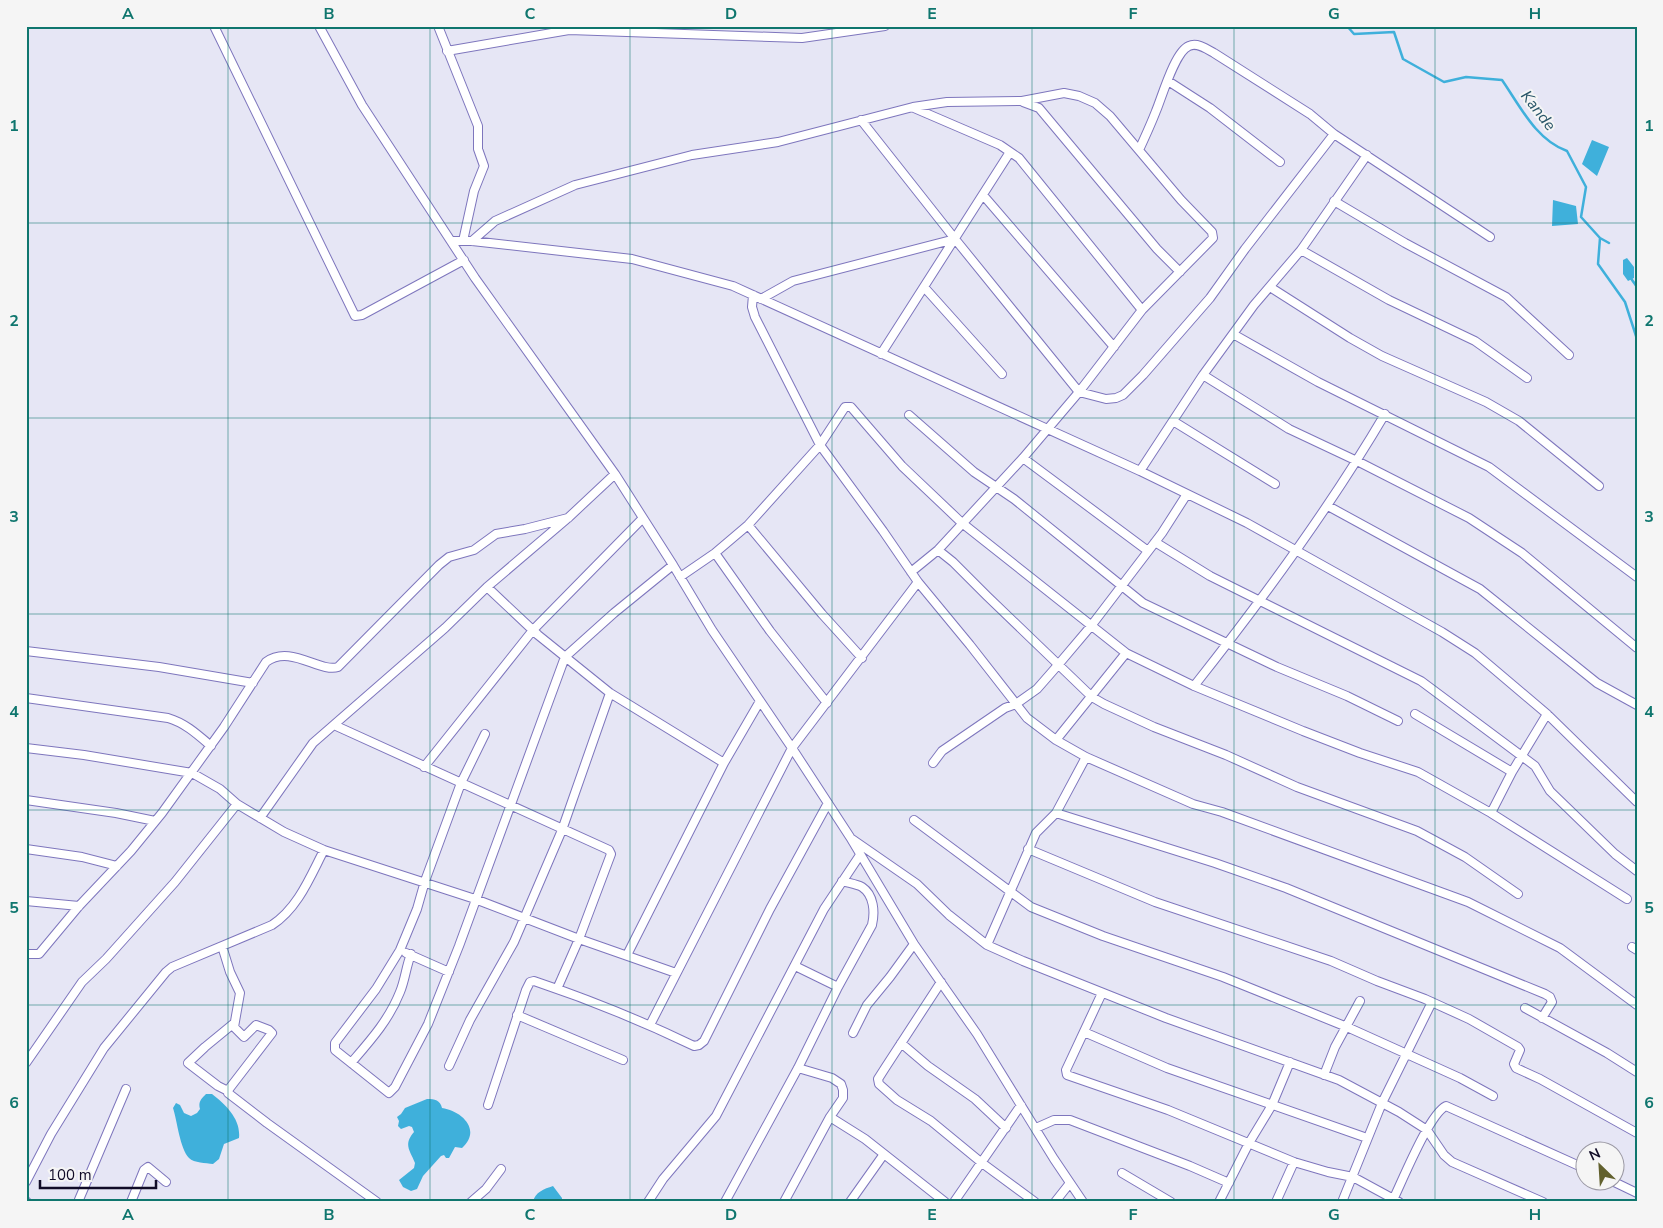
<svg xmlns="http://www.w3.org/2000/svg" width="1663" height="1228" font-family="'Nunito Sans',sans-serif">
  <rect width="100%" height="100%" fill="#e6e6f5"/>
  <path fill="#3fb0db" d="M 1592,140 L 1609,147 L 1597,176 L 1582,164 Z
    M 1553,200 L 1576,206 L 1578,224 L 1552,226 Z
    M 1627,258 L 1634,267 L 1634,278 L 1628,281 L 1623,274 L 1623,260 Z
    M 206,1094 L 212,1094 C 226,1105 241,1119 239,1138 L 224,1144 L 219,1159 L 213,1164 C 206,1163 194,1163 189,1158 C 180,1149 177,1120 173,1108 L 176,1103 L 180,1105 L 184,1113 L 191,1116 L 197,1113 L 200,1109 C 198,1102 201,1099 206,1094 Z
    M 427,1099 C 435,1099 440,1100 442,1108 C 462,1111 482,1130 462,1148 L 455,1147 L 449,1158 L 446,1158 L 444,1155 L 441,1156 L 423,1176 L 417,1189 L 411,1191 L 403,1187 L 399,1180 L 414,1168 L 415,1163 C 410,1150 403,1145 414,1132 L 412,1127 L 409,1126 L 401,1129 L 398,1126 L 399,1121 L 397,1117 L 401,1114 L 405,1108 Z
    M 553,1186 L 562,1198 L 562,1202 L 533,1202 C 535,1192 544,1189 553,1186 Z"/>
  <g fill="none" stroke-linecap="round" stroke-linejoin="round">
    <path stroke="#3fb0db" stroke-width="2.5" d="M 1347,26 L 1354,34 L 1394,32 L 1403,59 L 1444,82 L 1466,77 L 1502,80 C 1520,106 1536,140 1567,151 L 1586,187 L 1581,217 L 1600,238 L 1598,264 L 1625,302 L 1637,339
      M 1600,238 L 1609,243
      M 1630,277 L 1637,287"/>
    <g stroke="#7e76bd" stroke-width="10">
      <path id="minor" d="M 214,26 L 355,316 L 362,315 L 464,260
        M 319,26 L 362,105 L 475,278 L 615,474 L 673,565 L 712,630 L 792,748 L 850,837 L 914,944 L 977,1034 L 1054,1159 L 1083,1202
        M 438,26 L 478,126 L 478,149 L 484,166 L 474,191 L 463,241
        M 447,51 L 569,30 L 802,38 L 885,26
        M 1168,81 L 1210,108 L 1280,162
        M 1023,102 L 1039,108 L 1157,249 L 1180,272
        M 914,108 L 1000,145 L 1019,158 L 1142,310
        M 861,120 L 955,239 L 1079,392 L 1106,399 L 1116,398 L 1123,395 L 1143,375 L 1210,298 L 1245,249 L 1334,134
        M 1139,150 C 1145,137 1151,124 1156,111 C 1162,97 1175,51 1189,46 C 1197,42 1207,49 1214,53 L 1310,114 L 1334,134 L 1490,237
        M 983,195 L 1114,347
        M 1334,201 L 1405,243 L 1506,297 L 1569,355
        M 452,241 L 472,241 L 632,259 L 733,286 L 1140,471 L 1247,523 L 1442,632 L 1475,653 L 1547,714 L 1637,802
        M 472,241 L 495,221 L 575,185 L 692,155 L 778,142 L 913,107 L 947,102 L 1022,101 L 1064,93 L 1079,96 L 1095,103 L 1110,116 L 1181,200 L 1212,232 L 1213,238 L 1142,310 L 1079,392 L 1023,458 L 938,550 L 911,572
        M 1301,250 L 1389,300 L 1475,341 L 1527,378
        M 924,287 L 1002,374
        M 1270,287 L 1350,338 L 1382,356 L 1486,402 L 1519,421 L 1599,486
        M 753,295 L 752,307 L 755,317 L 820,445 L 883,531 L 918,582 L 970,645 L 1027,718 L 1056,740 L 1086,757 L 1193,804 L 1222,812 L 1468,902 L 1560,948 L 1637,1005
        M 761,299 L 793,281 L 955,239
        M 1233,334 L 1318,382 L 1489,467 L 1637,577
        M 881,354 L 1010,152
        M 1203,375 L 1289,429 L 1357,461 L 1469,518 L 1522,553 L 1637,648
        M 909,415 L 974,472 L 1014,499 L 1143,603 L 1277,667 L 1347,696 L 1398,721
        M 1173,421 L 1275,484
        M 1023,458 L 1148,551
        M 1140,471 L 1203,375 L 1254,305 L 1301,250 L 1367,155
        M 1328,506 L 1480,589 L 1597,683 L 1637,705
        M 748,525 L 822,614 L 862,658
        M 1155,542 L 1210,576 L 1421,681 L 1535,766 L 1550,791 L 1615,854 L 1637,871
        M 938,550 L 953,562 L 987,596 L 1092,697 L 1104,704 L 1154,727 L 1226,755 L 1297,787 L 1417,831 L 1465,857 L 1518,894
        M 715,553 L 770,631 L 827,703
        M 680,577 L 715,553 L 748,525 L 820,445 L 845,407 L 851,407 L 902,466 L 962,523 L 1126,653 L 1194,686 L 1303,731 L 1360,753 L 1418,772 L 1491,813 L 1627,899
        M 487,587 L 538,635 L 610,693 L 724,763
        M 26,651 L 159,667 L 253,683
        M 1194,686 C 1263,599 1329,509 1385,414
        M 26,698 L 168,718 C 185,723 197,734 211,746
        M 1415,714 L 1512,772
        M 334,725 L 609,850 L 611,854 L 608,862 L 579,939 L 557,989
        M 485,734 L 461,783 L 425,881 L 417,909 L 400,950 L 376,989 L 335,1043 L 335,1050 L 389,1093 L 395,1087 L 428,1024 L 459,946 L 565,657 L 614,613 L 673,565
        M 1056,740 L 1126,653
        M 26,748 L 84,755 L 192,773 L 220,789 L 237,804 L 284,832 L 324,850 L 475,899 L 579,939 L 676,973
        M 933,763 L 942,751 L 1005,708 L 1016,704 L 1037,689 L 1058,665 L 1091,626 L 1162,533 L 1187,494
        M 424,767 L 533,630 L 643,518
        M 26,800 L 116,813 L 155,821
        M 1056,813 L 1215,863 L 1286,888 L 1545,994 L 1550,997 L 1552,1002 L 1542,1018
        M 1491,813 L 1512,772 L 1547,714
        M 260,818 L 313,743 L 445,628 L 487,587 L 568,518 L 615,474
        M 914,820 L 1031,907 L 1103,936 L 1223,977 L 1347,1027 L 1460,1078 L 1493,1096
        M 852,839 L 917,884 L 949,915 L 987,945 L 1023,961 L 1166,1018 L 1339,1080 L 1399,1112 L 1427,1130 L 1444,1155 L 1452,1162 L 1543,1202
        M 26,849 L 82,857 L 117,866
        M 1028,849 L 1155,902 L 1331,961 L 1377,981 L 1425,999 L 1469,1019 L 1518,1047 L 1520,1050 L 1514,1064 L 1516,1068 L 1540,1079 L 1637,1133
        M 26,901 L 79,906
        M 987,945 L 1036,833 L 1056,813 L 1086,757
        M 222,946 L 230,972 L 240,993 L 234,1027 L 244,1037 L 256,1025 L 269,1030 L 272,1033 L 229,1089 L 228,1093 L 267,1123 L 377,1202
        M 1632,947 L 1637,950
        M 406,953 L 449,972
        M 26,954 L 39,954 L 79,906 L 131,851 L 162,813 L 224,727 L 266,662 C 290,644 320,673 338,667 L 439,565 L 449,557 L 474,550 L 496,534 L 525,529 L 568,518
        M 627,955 L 724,763 L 760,701
        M 941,982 L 885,1068 L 878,1079 L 879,1084 L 897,1100 L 931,1121 L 982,1163 L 1035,1202
        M 838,987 L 872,925 C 875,912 874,895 862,887 C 856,884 848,883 842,881
        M 1102,993 L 1066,1070 L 1067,1075 L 1168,1110 L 1294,1162 L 1328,1172 L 1353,1177 L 1399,1202
        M 1525,1008 L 1607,1053 L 1637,1072
        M 517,1015 L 623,1060
        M 650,1025 L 792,748 L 918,582
        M 1084,1032 L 1167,1068 L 1367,1138
        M 853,1033 L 867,1005 L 890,977 L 914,944
        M 901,1043 L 928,1066 L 975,1099 L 1006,1128
        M 26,1063 L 82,982 L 106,959 L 175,882 L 237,804
        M 351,1063 C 370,1041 389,1020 400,992 C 405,980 406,967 411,954
        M 449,1066 L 470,1020 L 514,942 L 562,830 L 610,693
        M 1324,1075 L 1335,1047 L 1360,1001
        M 228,1091 L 218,1086 L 188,1063 L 205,1047 L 233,1024
        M 488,1105 L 526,990 L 530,982 L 534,981 C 588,999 642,1021 694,1046 L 699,1045 L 704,1041 L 770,909 L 828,803
        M 830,1117 L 865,1139 L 945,1202
        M 1036,1128 L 1054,1120 L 1070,1120 L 1190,1166 L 1229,1183
        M 1122,1173 L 1171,1202
        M 1610,1180 L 1637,1193
        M 26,1182 L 51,1134 L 104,1048 L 166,972 L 172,967 L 272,925 C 298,908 310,877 324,850
        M 26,1201 L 27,1202
        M 78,1202 L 126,1089
        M 131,1202 L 144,1170 L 148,1167 L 166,1182
        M 471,1202 L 486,1189 L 501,1169
        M 648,1202 L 663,1179 L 716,1116 L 824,909 L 860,855
        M 725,1202 L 798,1068 L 838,987 L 795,966
        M 784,1202 L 830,1117 L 843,1098 L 843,1090 L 841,1084 L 832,1078 L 798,1068
        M 850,1202 L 884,1154
        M 954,1202 L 1021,1105
        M 1055,1202 L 1070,1183
        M 1219,1202 L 1249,1143 L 1272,1105 L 1290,1062
        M 1276,1202 L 1294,1162
        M 1342,1202 L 1382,1103 L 1432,1002
        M 1392,1202 C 1402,1182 1429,1114 1446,1106 L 1586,1169"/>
    </g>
    <use href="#minor" stroke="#fff" stroke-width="8"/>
  </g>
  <path fill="none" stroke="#0f766e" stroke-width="1" stroke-opacity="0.55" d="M 228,26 L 228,1202M 430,26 L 430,1202M 630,26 L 630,1202M 832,26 L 832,1202M 1032,26 L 1032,1202M 1234,26 L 1234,1202M 1435,26 L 1435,1202M 26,223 L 1637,223M 26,418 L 1637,418M 26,614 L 1637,614M 26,810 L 1637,810M 26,1005 L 1637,1005"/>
  <g text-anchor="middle" stroke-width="4" stroke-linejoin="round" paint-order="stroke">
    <g font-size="16" font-style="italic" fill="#295669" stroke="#f5f5f5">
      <text transform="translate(1539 110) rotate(52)" y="6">Kande</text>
    </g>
  </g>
  <rect width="1663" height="1228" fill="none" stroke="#f5f5f5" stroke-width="55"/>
  <g transform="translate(1600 1166) rotate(335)"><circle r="24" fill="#f5f5f5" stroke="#9a98a3"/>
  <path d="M0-4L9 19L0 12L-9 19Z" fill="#62612e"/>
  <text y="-8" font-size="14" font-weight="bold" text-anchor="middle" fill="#110c27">N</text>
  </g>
  <path d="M40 1180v8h116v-8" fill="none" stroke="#110c27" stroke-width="2.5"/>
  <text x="48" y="1180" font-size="15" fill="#110c27" stroke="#f5f5f5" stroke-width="4" paint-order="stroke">100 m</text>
  <rect x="28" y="28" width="1608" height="1172" fill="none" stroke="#0f766e" stroke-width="2"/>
  <g font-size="16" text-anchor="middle" font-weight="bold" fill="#0f766e">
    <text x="128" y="19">A</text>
    <text x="329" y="19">B</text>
    <text x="530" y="19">C</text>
    <text x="731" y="19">D</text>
    <text x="932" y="19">E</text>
    <text x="1133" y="19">F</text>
    <text x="1334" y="19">G</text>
    <text x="1535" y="19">H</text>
    <text x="14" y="131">1</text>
    <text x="1649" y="131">1</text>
    <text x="14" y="326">2</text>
    <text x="1649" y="326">2</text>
    <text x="14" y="522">3</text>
    <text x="1649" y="522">3</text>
    <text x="14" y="717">4</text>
    <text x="1649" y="717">4</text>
    <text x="14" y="913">5</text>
    <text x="1649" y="913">5</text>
    <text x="14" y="1108">6</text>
    <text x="1649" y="1108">6</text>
    <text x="128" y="1220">A</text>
    <text x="329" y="1220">B</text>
    <text x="530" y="1220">C</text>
    <text x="731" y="1220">D</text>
    <text x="932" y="1220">E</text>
    <text x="1133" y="1220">F</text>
    <text x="1334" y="1220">G</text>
    <text x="1535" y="1220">H</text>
  </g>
</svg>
